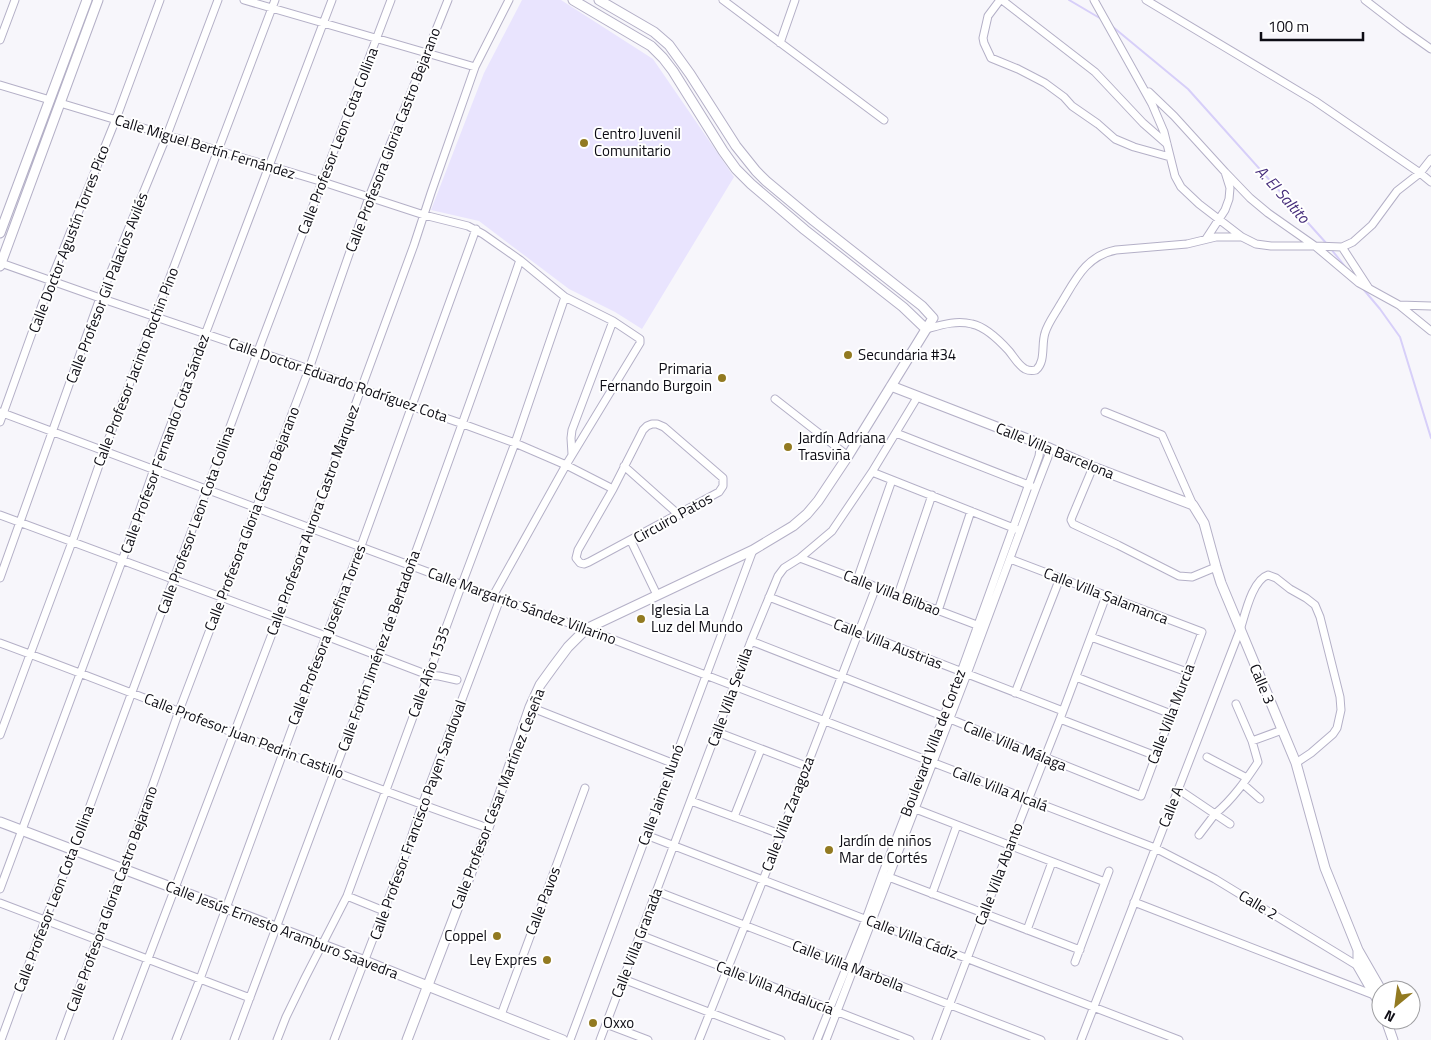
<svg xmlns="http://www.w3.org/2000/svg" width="1431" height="1040" font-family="'Titillium Web',sans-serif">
  <rect width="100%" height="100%" fill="#f7f6fb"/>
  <path fill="#e9e4fe" d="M 522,0 L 561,0 L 653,59 L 734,177 L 642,329 L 615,312 L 569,289 L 479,221 L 431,210 L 484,73 Z"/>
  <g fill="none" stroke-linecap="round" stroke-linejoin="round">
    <path stroke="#d7cff9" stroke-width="2" d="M 1069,0 L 1103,20
      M 1113,27 L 1188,89 L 1327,244
      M 1331,249 L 1347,269
      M 1364,290 L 1380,309 L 1400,337 L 1431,438"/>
    <g stroke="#b4b0c7" stroke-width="9">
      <path id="minor" d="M 244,0 L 475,67
        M 723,0 L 884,120
        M 1000,0 L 988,16 L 983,38 L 984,43 L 991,58 L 1018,69 L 1045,83 L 1064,97 L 1072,106 L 1098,124 L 1115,139 L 1134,147 L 1170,157
        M 1002,0 L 1095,72 L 1143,123 L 1167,144
        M 1094,0 L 1152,104 L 1164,132 L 1175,176 L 1181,187 L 1199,204 L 1242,237 L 1256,244 L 1271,246 L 1315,246 L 1342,247 L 1353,242 L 1372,225 L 1397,191 L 1420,173 L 1431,159
        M 1146,0 L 1315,101 L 1420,173 L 1431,182
        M 1365,0 L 1404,30 L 1431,49
        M 0,40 L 15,0
        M 780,43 L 795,0
        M 0,85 L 50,100
        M 1149,92 L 1174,116 L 1225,172 L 1230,188 L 1229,199 L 1225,210 L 1206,239
        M 60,103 L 323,182 L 424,215 L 468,226 L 483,234 L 520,260 L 565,297 L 613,321 L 640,339 L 640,343 L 566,465 L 493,596
        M 1225,172 L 1250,198 L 1268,213 L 1315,246 L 1359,283 L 1399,305 L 1431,331
        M 1342,247 L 1368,287
        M 1,263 L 100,298 L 309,369 L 361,389 L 463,424 L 515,443 L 566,465 L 613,489
        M 1399,305 L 1431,306
        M 926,329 C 941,325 956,320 972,324 C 986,327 1000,341 1009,351 C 1014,357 1018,365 1025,369 C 1029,371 1032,371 1036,370 C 1046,361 1041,345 1045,333 C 1048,323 1055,314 1060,305 C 1075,281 1085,256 1116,250 L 1187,244 L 1216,237 L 1242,237
        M 775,399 L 848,456
        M 0,412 L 500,599 L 586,629 L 1155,848 L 1215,879 L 1358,966
        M 1105,412 L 1162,435 L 1193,505
        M 0,422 L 51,280 L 116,119 L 160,0
        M 652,424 L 657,424 L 664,427 L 723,478 L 723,486 L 719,492 L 589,562 L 584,564 L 580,563 L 576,558 L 578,550 L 613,489 L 643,430 L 647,426 Z
        M 896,433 L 1031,486
        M 572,454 L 571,438 L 572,430 L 613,321
        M 624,466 L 679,515
        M 1093,467 L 1072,517 L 1071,520 L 1073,524 L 1118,545 L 1179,576 L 1192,577 L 1216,567
        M 872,472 L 1016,529
        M 0,515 L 326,636 L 428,675 L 439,676 L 457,680
        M 631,541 L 657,595
        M 800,558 L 982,627
        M 0,578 L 100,298 L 167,135 L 218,0
        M 857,580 L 892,480
        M 898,595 L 932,495
        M 769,597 L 1063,711
        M 938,611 L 971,511
        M 1091,637 L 1187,672
        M 751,641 L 950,719 L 1141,796 L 1202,632 L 1010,559
        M 0,643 C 163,703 323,771 488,828
        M 1076,677 L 1171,714
        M 1015,693 L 1060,578
        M 530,707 L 672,763
        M 1060,719 L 1156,756
        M 717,732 L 806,766
        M 0,735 L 72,542 L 104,451 L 275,0
        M 1252,741 L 1282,730
        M 1207,757 L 1247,778
        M 1243,784 L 1260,799
        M 1178,789 L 1215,814 C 1233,799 1246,780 1258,762 L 1252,741 L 1236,704
        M 691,801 L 780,834
        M 913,808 L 1105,882
        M 734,817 L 761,749
        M 646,835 L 1179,1040
        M 1199,835 L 1215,814 L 1230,824
        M 886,876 L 1080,950
        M 0,889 L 122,561 L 154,469 L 332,0
        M 656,891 L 1041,1040
        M 932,894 L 957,825
        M 347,896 L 384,911
        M 1134,902 L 1374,995
        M 0,903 L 250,998
        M 1027,930 L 1052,862
        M 640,935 L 910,1040
        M 1075,962 L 1109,871
        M 623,979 L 781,1040
        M 501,1015 L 585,788
        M 606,1024 L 648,1040
        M 1,1040 L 45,920 L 74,849 L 258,351 L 391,0
        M 60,1040 L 123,869 L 179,711 L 309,369 L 369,197 L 448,0
        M 117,1040 L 278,618 L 310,528 L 414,245 L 431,193 L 475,67 L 509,0
        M 176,1040 L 200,979 L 326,636 L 361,546 L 476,229
        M 234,1040 C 331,781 429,522 520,260
        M 277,1040 L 286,1017 L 305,978 L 347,896 L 462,584 L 515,443 L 565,297
        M 334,1040 L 406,853 L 422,805 L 500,599
        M 570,1040 L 753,550
        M 600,1040 L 751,641 L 778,576 L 784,568 L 800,558 L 832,531 L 872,472 L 918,396
        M 699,1040 L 763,880 L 876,587
        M 817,1040 L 866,919 L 882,875 L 961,672 L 1039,456 L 1040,449 L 1038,443
        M 826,1040 L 967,674 L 1036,488 L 1048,457 L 1049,453 L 1046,447
        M 936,1040 L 1010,846 L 1060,719 L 1106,596
        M 1081,1040 L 1240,630 C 1245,615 1252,580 1268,575 L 1276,578 L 1290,589 L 1306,598 L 1315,605 L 1320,617 L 1340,697 L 1341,710 L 1337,728 L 1333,734 L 1311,753 L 1296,763"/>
    </g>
    <g stroke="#b4b0c7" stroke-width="11">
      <path id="tertiary" d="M 573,0 L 651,46 L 663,58 L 673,71 L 723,151 L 736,169 L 751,184 L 805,230 L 903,307 L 926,329
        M 0,233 L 87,0
        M 0,266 L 98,0
        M 891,386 L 1038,443 L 1093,467 L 1193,505 L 1204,523 L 1216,567 L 1221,583 L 1296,763 L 1325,868 L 1358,950 L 1381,990
        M 0,822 L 365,961 L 563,1040
        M 1358,951 L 1358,966 L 1381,1006
        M 1386,1020 L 1393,1040
        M 407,1040 L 488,828 L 530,707 L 540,685 L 553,667 L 568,647 L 586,629 L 753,550 L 793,526 L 807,514 L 818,501 L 848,456 L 933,318 L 922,306 L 814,221 L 766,181 L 756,171 L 736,146 L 690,74 L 669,45 L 654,32 L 599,0"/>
    </g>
    <use href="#minor" stroke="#fff" stroke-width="7"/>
    <use href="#tertiary" stroke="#fff" stroke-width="9"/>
  </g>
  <g fill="#927a21" stroke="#fff" stroke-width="2">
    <circle cx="584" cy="143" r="5"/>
    <circle cx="848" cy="355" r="5"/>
    <circle cx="722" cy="378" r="5"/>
    <circle cx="788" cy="447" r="5"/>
    <circle cx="641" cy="619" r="5"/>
    <circle cx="829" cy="850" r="5"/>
    <circle cx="497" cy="936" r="5"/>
    <circle cx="547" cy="960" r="5"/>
    <circle cx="593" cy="1023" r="5"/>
  </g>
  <g text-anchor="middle" stroke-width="4" stroke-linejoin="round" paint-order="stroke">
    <g font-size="15" fill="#0d0c14" stroke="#fff" text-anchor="start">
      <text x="594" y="139">Centro Juvenil<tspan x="594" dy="17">Comunitario</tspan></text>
      <text x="858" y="360">Secundaria #34</text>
      <text x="712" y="374" text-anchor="end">Primaria<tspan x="712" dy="17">Fernando Burgoin</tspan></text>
      <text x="798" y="443">Jardín Adriana<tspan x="798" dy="17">Trasviña</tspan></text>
      <text x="651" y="615">Iglesia La<tspan x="651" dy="17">Luz del Mundo</tspan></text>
      <text x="839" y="846">Jardín de niños<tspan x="839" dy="17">Mar de Cortés</tspan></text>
      <text x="487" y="941" text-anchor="end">Coppel</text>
      <text x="537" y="965" text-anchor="end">Ley Expres</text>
      <text x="603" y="1028">Oxxo</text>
    </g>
    <g font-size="15" fill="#0d0c14" stroke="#fff">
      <text transform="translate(393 140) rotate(-69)" y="5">Calle Profesora Gloria Castro Bejarano</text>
      <text transform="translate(338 141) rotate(-69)" y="5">Calle Profesor Leon Cota Collina</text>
      <text transform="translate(205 147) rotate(17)" y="5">Calle Miguel Bertín Fernández</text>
      <text transform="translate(69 239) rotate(-69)" y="5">Calle Doctor Agustín Torres Pico</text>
      <text transform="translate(107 288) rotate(-69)" y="5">Calle Profesor Gil Palacios Avilés</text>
      <text transform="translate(136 367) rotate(-69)" y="5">Calle Profesor Jacinto Rochin Pino</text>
      <text transform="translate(338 380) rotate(19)" y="5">Calle Doctor Eduardo Rodríguez Cota</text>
      <text transform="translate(165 444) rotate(-70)" y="5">Calle Profesor Fernando Cota Sández</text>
      <text transform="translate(1055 451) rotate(22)" y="5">Calle Villa Barcelona</text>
      <text transform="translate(673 518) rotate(-29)" y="5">Circuiro Patos</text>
      <text transform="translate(252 519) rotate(-69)" y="5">Calle Profesora Gloria Castro Bejarano</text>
      <text transform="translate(196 520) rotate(-70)" y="5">Calle Profesor Leon Cota Collina</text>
      <text transform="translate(313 520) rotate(-70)" y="5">Calle Profesora Aurora Castro Marquez</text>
      <text transform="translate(892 593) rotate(21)" y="5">Calle Villa Bilbao</text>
      <text transform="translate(1106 596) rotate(21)" y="5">Calle Villa Salamanca</text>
      <text transform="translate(522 606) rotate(20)" y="5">Calle Margarito Sández Villarino</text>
      <text transform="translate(327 635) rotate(-69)" y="5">Calle Profesora Josefina Torres</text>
      <text transform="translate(888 644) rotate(21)" y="5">Calle Villa Austrias</text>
      <text transform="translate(379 651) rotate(-70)" y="5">Calle Fortín Jiménez de Bertadoña</text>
      <text transform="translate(429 672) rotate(-70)" y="5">Calle Año 1535</text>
      <text transform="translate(1262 684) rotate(67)" y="5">Calle 3</text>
      <text transform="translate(730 697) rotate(-70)" y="5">Calle Villa Sevilla</text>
      <text transform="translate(1171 714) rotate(-69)" y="5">Calle Villa Murcia</text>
      <text transform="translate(244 736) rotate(21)" y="5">Calle Profesor Juan Pedrin Castillo</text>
      <text transform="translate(933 743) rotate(-69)" y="5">Boulevard Villa de Cortez</text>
      <text transform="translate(1015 746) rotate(22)" y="5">Calle Villa Málaga</text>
      <text transform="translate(1000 789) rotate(21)" y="5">Calle Villa Alcalá</text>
      <text transform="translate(661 795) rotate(-70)" y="5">Calle Jaime Nunó</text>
      <text transform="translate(498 799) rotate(-69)" y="5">Calle Profesor César Martínez Ceseña</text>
      <text transform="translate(1171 807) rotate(-69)" y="5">Calle A</text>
      <text transform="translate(788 814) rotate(-69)" y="5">Calle Villa Zaragoza</text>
      <text transform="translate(418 820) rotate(-70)" y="5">Calle Profesor Francisco Payen Sandoval</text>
      <text transform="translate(999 874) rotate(-69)" y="5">Calle Villa Abanto</text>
      <text transform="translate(54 899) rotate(-69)" y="5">Calle Profesor Leon Cota Collina</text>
      <text transform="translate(112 899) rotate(-70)" y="5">Calle Profesora Gloria Castro Bejarano</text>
      <text transform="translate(543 901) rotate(-69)" y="5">Calle Pavos</text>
      <text transform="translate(1258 905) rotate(31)" y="5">Calle 2</text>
      <text transform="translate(282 930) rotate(21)" y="5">Calle Jesús Ernesto Aramburo Saavedra</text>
      <text transform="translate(912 937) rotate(21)" y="5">Calle Villa Cádiz</text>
      <text transform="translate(637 943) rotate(-69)" y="5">Calle Villa Granada</text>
      <text transform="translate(848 966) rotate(21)" y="5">Calle Villa Marbella</text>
      <text transform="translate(775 988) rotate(21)" y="5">Calle Villa Andalucía</text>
    </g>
    <g font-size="16" font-style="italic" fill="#462d7b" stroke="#fff">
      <text transform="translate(1283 194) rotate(48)" y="6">A. El Saltito</text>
    </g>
  </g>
  <g transform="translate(1396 1005) rotate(209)"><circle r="24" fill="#ffffff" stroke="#9e9ea1"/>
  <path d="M0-4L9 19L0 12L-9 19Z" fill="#927a21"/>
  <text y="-8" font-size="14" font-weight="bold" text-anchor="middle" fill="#0d0c14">N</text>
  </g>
  <path d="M1261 32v8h102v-8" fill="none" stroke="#0d0c14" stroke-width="2.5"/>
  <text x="1268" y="32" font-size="15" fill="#0d0c14" stroke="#ffffff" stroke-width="4" paint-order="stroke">100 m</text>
</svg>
